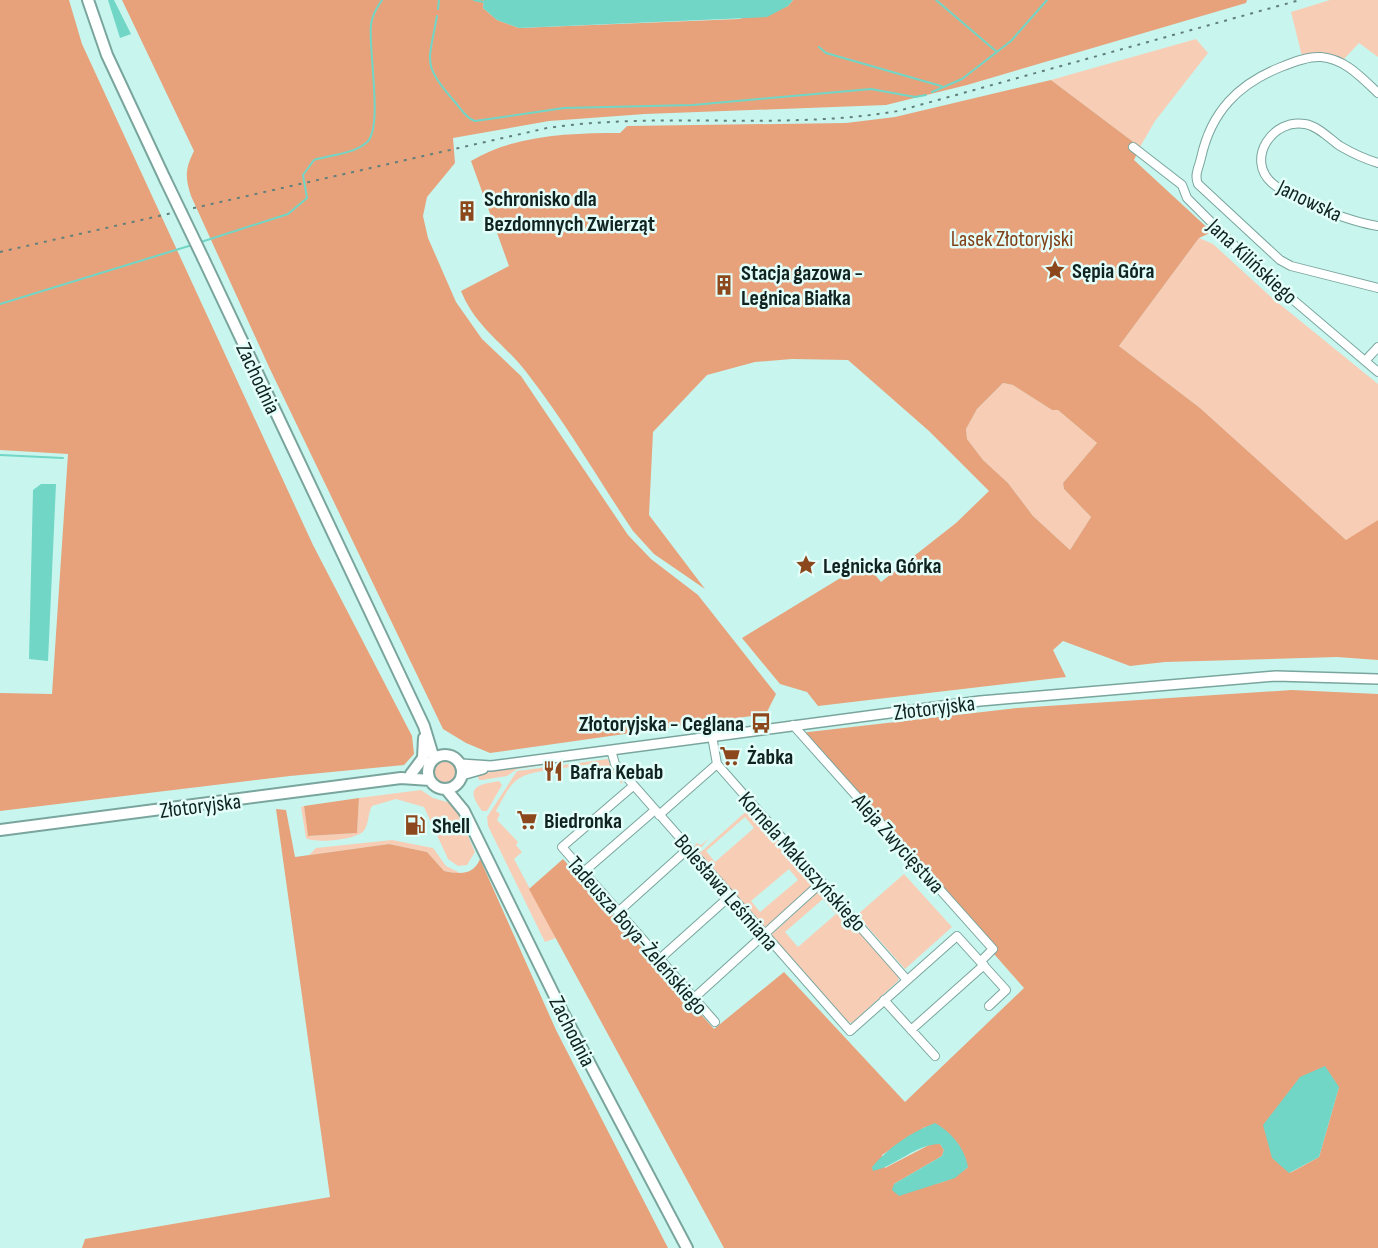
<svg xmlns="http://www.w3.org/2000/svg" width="1378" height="1248" font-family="'Sofia Sans Condensed',sans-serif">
  <rect width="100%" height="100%" fill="#c8f6ee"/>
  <path fill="#f8cdb6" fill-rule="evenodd" d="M 1330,0 L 1378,0 L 1378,57 L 1359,43 L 1344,59 L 1324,54 L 1302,56 L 1291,12 Z
    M 1196,39 L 1208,53 L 1155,121 L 1140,147 L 1051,80 Z
    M 1199,238 L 1213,244 L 1271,297 L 1378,384 L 1378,520 L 1347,541 L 1200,408 L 1119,346 Z
    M 1003,383 L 1013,385 L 1052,410 L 1058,410 L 1097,443 L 1063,483 L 1064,489 L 1091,517 L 1070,550 L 1033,516 L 1008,483 L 983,460 L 967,439 L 966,429 L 977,409 Z
    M 603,755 L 606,756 L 517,769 L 507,776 L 482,780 L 479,780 L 477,774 Z
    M 608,759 L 611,767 L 623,779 L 622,784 L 606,767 L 599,767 L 598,763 L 556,769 L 556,773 L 551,774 L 550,770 C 514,775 513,780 496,811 L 500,814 L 497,820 L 518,842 L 516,845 L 522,852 L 514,859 L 556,938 L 545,942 L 488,826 L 487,817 L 517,771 Z
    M433 772a12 12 0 1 1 24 0a12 12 0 1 1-24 0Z
    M 499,781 L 502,785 L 487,811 L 482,811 C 465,788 475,785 499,781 Z
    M 421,790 L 433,798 L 454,804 L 475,852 L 467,865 L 458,866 L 448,859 L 424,807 L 396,799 L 372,806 C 368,813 369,822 365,829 C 360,840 315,844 306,838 L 301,807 L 304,806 L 308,836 L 357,833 L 359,798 Z
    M 751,807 L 810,874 L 814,887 L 769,928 L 761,925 L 694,848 L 696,843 L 701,845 L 709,838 L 699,850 L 701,852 ZM 745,817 L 754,828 L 715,862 L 706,851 ZM 789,869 L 798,880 L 760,912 L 751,901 Z
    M 392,840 L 433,848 L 446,866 L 462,874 L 444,871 L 427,852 L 389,844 L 309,855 L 316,848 Z
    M 904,874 L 952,927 L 905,969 L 857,915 Z
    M 818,892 L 824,892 L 899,977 L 898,981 L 852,1023 L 848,1022 L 771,935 ZM 823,899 L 836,914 L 798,947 L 785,932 Z"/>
  <path fill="#e7a27b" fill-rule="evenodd" d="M 0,0 L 69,0 L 82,44 L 313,545 L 412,736 L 414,754 L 404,765 L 290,776 L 0,811 L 0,693 L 52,694 L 68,454 L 0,450 Z
    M 122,0 L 484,0 L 483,8 L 497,20 L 519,28 L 739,19 L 788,6 L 793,0 L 1247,0 L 1246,3 L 967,85 L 886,105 L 645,114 L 549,121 L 453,138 L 455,163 L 427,197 L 423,216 L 428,238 L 456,302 L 482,339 L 521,376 L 628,535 L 651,559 L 698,595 L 776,694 L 766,714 L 490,753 L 466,743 L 443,729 L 269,367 L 191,196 C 185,177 185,169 194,151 Z
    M 1051,80 L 1140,147 L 1134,160 L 1212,232 L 1199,238 L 1119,346 L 1200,408 L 1346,540 L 1378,520 L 1378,660 L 1337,657 L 1165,662 L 1130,666 L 1063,641 L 1053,650 L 1066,677 L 818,706 L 807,692 L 780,684 L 742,638 L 865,563 L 881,582 L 956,523 L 989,491 L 929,431 L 848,360 L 792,359 L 755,362 L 707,375 L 653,432 L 649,515 L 705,589 L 654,554 L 633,531 C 598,479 566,423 527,373 C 505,344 476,328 461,291 L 509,266 L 471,161 C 513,135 571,133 620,133 L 627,126 L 846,123 L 895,117 ZM 1003,383 L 1013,385 L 1052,410 L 1058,410 L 1097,443 L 1063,483 L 1064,489 L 1091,517 L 1070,550 L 1033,516 L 1008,483 L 983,460 L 967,439 L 966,429 L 977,409 Z
    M 1292,690 L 1378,694 L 1378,1248 L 724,1248 L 529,889 L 563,859 L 714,1029 L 784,972 L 905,1102 L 1024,988 L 800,733 L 1017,708 ZM 1339,1087 L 1319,1157 L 1290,1173 ZM 925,1127 L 968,1167 C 942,1189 926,1185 894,1184 L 942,1156 L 944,1150 L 940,1144 L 931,1144 L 885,1168 L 882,1155 Z
    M 359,798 L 357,833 L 308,836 L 304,806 Z
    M 276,809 L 286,810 L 295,857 L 389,844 L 427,852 L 444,871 C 459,874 473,876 480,859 L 556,1030 L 668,1248 L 82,1248 L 85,1239 L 330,1197 Z"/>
  <path fill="#71d6c6" d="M 108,0 L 114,0 L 131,34 L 120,38 Z
    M 484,0 L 793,0 L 788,6 L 767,17 L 519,28 L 497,20 L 483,8 Z
    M 41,484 L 56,484 L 48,661 L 29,659 L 33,490 Z
    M 1325,1066 L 1339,1087 L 1319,1157 L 1289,1173 L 1272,1158 L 1263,1125 L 1300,1077 Z
    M 935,1123 C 951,1132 965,1148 968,1167 L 955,1178 L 899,1196 L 892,1190 L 894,1184 L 942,1156 L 944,1150 L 940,1144 C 916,1144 896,1166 873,1171 L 872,1167 C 888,1148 911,1132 935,1123 Z"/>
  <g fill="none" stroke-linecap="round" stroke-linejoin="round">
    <path stroke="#71d6c6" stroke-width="2" d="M 474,0 L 484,2
      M 936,0 L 997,52
      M 438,9 L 439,0
      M 437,16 C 429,62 421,64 455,102 C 461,109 466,118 475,121 L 564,108 L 693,105 L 871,89 L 915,97 L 926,95
      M 819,47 L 826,53 L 941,86
      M 932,92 L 962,79 L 1011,41 L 1047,0
      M 201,242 L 288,214 L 307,198 L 303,175 L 314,160 C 330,155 353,154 366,143 C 384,130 368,49 371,25 C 372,15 377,8 382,0
      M 0,304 L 192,245
      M 0,455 L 63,458"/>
    <g stroke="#79a59d" stroke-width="10">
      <path id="minor" d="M 1378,93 C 1361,77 1345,59 1321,57 C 1308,56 1293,62 1281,67 C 1238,84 1211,112 1201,158 C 1199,167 1194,175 1198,184 L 1280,260 L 1291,266 L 1378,288
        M 1133,147 L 1182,185 L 1187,198 L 1265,276 L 1378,372
        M 1378,163 C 1365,159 1352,153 1340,146 C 1330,139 1318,126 1305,124 C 1273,118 1245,159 1272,183 C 1292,200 1351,222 1378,226
        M 1365,361 L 1378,347
        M 793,725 L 993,949 L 981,961
        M 712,736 L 717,764 L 907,980
        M 611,750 L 615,764 L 850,1031 L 957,936 L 1006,990 L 989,1006
        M 633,786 L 562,847 L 715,1022
        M 659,815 L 717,764
        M 587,869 L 655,810
        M 618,912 L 689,848
        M 664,955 L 730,896
        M 694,998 L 822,882
        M 884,1000 L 935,1056
        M 911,1030 L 984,965"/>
    </g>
    <g stroke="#79a59d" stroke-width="12">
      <path id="tertiary" d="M 461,764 L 491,766 L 980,701 L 1276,676 L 1378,679
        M 462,775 L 483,769"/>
    </g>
    <g stroke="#79a59d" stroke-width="14">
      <path id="secondary" d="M 88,0 L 107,55 L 165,179
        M 203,258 L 424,726 L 434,759
        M428 772a17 17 0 1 1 34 0a17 17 0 1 1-34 0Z
        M 411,774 L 423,758 L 424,738
        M 446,789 L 464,811 L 561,1009 L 687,1248
        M 0,830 L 401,778 L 430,780"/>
    </g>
    <use href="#minor" stroke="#fff" stroke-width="8"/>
    <use href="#tertiary" stroke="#fff" stroke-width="9"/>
    <use href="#secondary" stroke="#fff" stroke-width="10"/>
    <path stroke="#62807b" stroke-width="2" stroke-dasharray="3 6" stroke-linecap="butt" d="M 0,252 L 547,128 C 663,111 782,131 898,111 L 1300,0"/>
    <g stroke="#79a59d" stroke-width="14" stroke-linecap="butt">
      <path id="secondary-bridge" d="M 165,179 L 203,258"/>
    </g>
    <use href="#secondary-bridge" stroke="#fff" stroke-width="10"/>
  </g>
  <defs>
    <g id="building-bare" transform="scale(1.62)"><path d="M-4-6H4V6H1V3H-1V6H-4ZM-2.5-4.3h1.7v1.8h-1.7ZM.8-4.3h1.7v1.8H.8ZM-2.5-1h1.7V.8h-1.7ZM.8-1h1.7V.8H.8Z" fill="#8c481c" stroke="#e4fffa" stroke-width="2.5" paint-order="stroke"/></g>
    <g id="sight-bare" transform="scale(1.62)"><path d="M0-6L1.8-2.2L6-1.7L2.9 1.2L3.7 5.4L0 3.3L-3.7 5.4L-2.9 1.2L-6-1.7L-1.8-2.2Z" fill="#8c481c" stroke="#e4fffa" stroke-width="2.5" paint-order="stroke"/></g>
    <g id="bus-bare" transform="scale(1.62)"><path d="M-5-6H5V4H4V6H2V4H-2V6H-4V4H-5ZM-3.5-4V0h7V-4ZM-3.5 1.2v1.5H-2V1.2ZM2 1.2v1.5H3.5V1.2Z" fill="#8c481c" stroke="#e4fffa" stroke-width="2.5" paint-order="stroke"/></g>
    <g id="supermarket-bare" transform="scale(1.62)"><path d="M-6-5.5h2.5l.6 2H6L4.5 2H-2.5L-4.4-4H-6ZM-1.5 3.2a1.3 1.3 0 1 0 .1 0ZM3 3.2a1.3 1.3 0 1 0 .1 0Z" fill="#8c481c" stroke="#e4fffa" stroke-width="2.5" paint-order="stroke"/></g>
    <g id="restaurant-bare" transform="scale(1.62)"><path d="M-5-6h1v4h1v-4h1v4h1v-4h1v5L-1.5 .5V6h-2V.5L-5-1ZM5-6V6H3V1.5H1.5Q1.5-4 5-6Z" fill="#8c481c" stroke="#e4fffa" stroke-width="2.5" paint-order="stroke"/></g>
    <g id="fuel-bare" transform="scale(1.62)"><path d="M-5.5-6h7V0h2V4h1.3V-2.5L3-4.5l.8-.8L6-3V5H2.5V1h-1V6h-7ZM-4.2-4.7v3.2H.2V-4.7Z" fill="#8c481c" stroke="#e4fffa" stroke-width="2.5" paint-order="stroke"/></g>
  </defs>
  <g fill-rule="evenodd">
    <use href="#building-bare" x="467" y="211"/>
    <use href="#sight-bare" x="1055" y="270"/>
    <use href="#building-bare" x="724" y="285"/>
    <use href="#sight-bare" x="806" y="565"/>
    <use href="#bus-bare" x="761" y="723"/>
    <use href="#supermarket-bare" x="730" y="756"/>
    <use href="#restaurant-bare" x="553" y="771"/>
    <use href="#supermarket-bare" x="527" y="820"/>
    <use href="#fuel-bare" x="415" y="825"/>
  </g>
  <g text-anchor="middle" stroke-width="5" stroke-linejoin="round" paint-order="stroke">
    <g font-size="22" font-weight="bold" fill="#112320" stroke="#e4fffa" text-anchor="start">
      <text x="484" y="206">Schronisko dla<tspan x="484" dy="25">Bezdomnych Zwierząt</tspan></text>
      <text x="1072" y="278">Sępia Góra</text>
      <text x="741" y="280">Stacja gazowa -<tspan x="741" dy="25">Legnica Białka</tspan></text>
      <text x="823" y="573">Legnicka Górka</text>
      <text x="744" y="731" text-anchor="end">Złotoryjska - Ceglana</text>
      <text x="747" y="764">Żabka</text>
      <text x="570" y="779">Bafra Kebab</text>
      <text x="544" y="828">Biedronka</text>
      <text x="432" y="833">Shell</text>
    </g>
    <g font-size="22" fill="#112320" stroke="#e4fffa">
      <text transform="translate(1310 200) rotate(26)" y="8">Janowska</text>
      <text transform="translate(1253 261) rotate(43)" y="8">Jana Kilińskiego</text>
      <text transform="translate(259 378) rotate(65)" y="8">Zachodnia</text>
      <text transform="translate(934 707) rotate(-7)" y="8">Złotoryjska</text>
      <text transform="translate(200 805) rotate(-7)" y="8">Złotoryjska</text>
      <text transform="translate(899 843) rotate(48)" y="8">Aleja Zwycięstwa</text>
      <text transform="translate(803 861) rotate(48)" y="8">Kornela Makuszyńskiego</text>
      <text transform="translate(727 892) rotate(49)" y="8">Bolesława Leśmiana</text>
      <text transform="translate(638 935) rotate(49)" y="8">Tadeusza Boya-Żeleńskiego</text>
      <text transform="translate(573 1031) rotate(63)" y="8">Zachodnia</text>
    </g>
    <g font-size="22" fill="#804018" stroke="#e4fffa">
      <text x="1012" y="246">Lasek Złotoryjski</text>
    </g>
  </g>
</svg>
